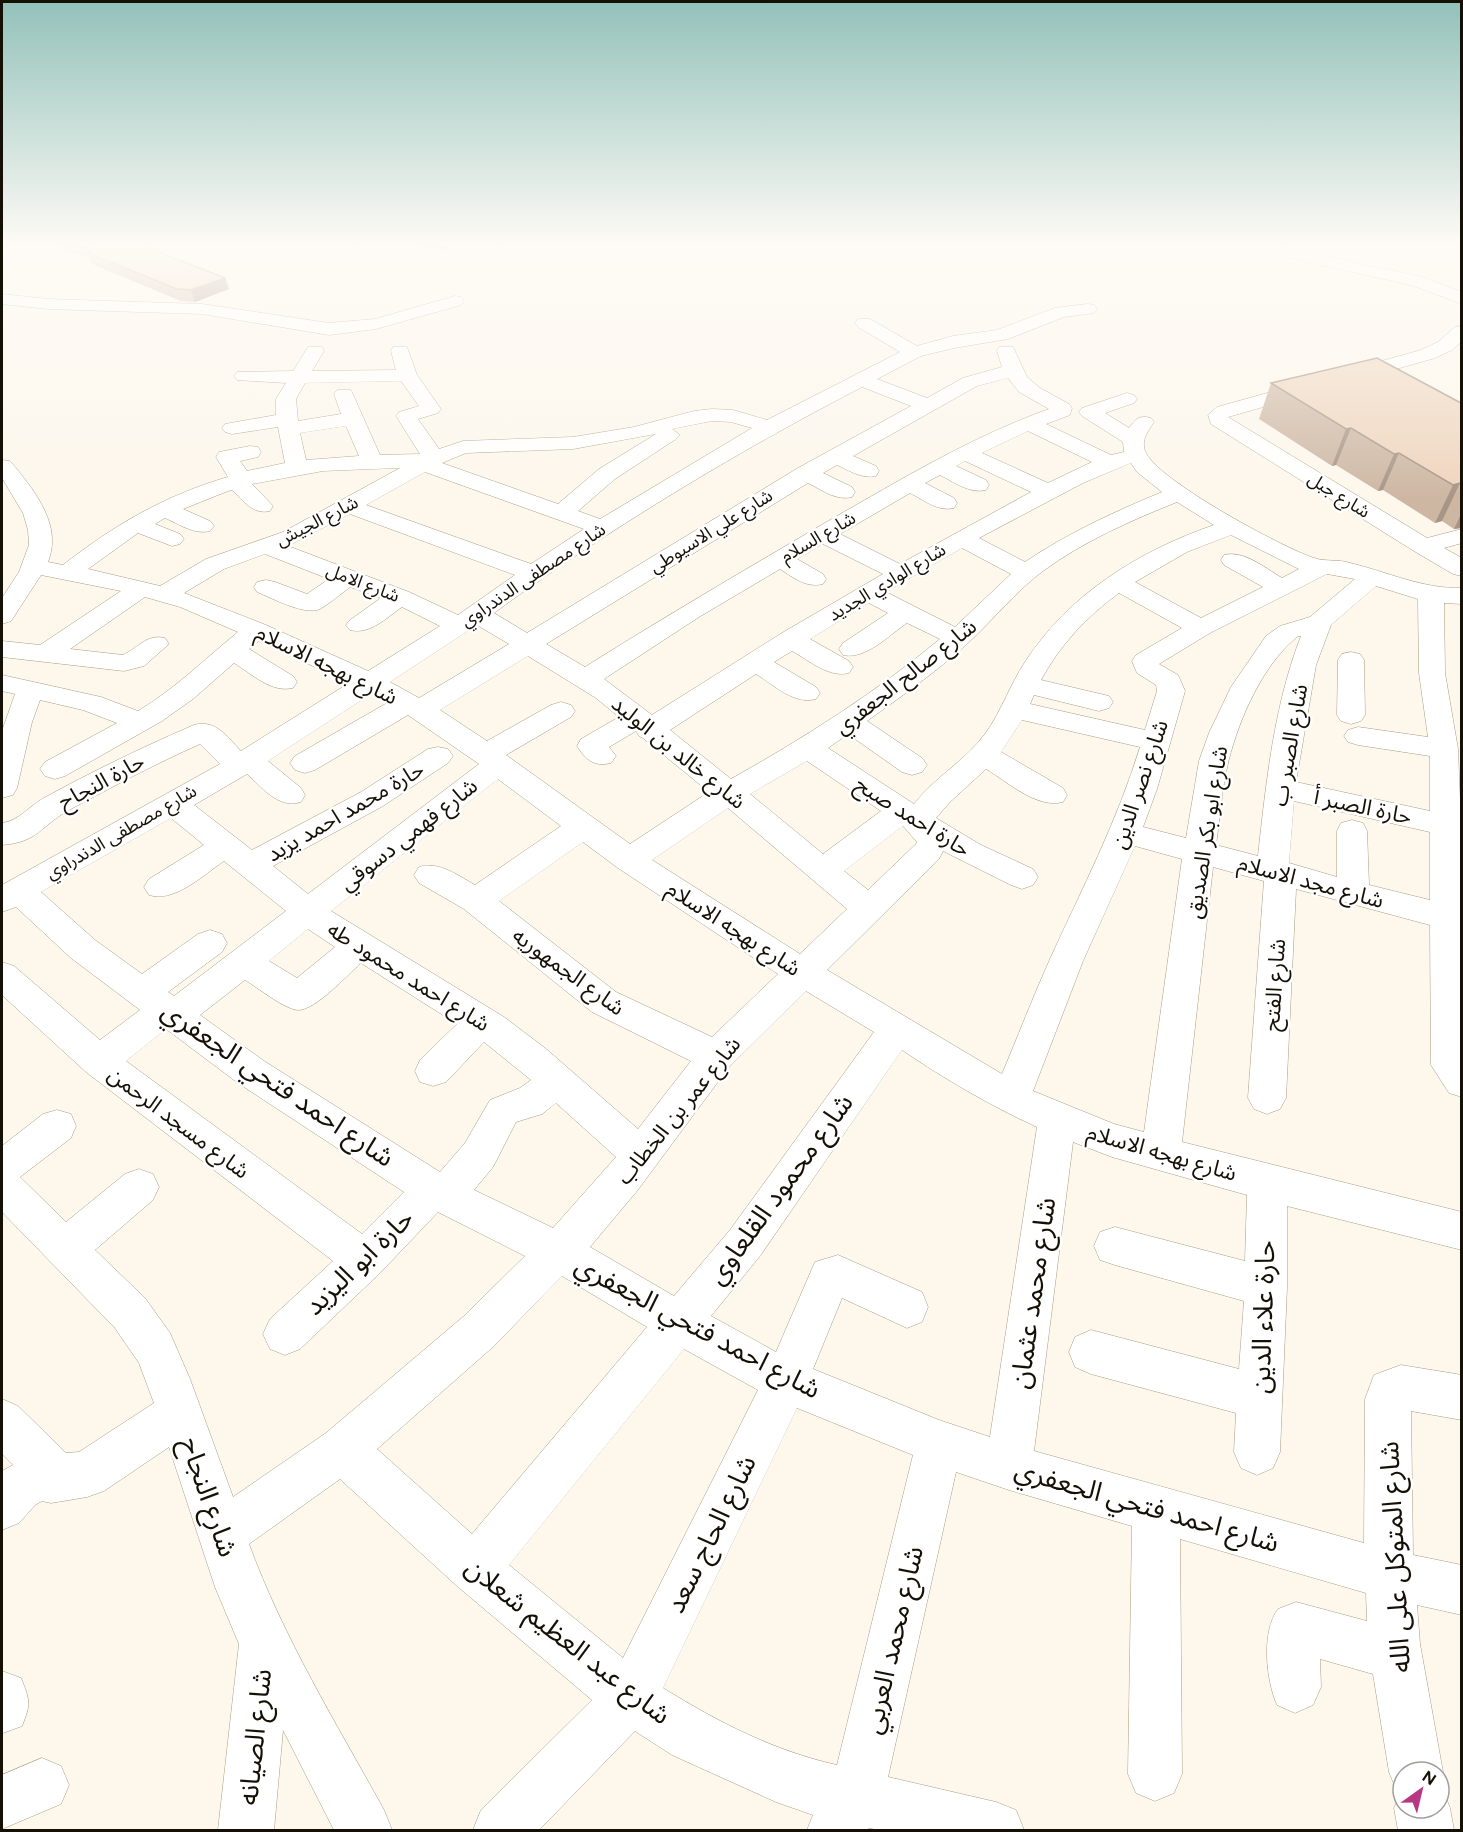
<svg xmlns="http://www.w3.org/2000/svg" width="1463" height="1832" font-family="Figtree,'Noto Sans Arabic',sans-serif">
  <rect width="100%" height="100%" fill="#fdf7ec"/>
  <g fill="none" stroke-linecap="round" stroke-linejoin="round">
    <g stroke="#aa9e82" stroke-width="1">
      <path id="minor" d="M 12,244 L 34,244 L 32,247 L 2,258 L 2,248 Z
        M 1242,244 L 1270,244 L 1422,277 L 1462,292 L 1462,304 L 1411,285 L 1250,249 Z
        M 2,294 L 48,299 L 202,304 L 329,323 L 375,319 L 455,296 L 461,297 L 464,301 L 461,305 L 376,329 L 329,335 L 202,314 L 48,309 L 2,304 Z
        M 1088,304 L 1094,305 L 1097,309 L 1094,313 L 1064,317 L 1008,339 L 954,348 L 921,356 L 877,379 L 927,398 L 963,378 L 1002,367 L 997,351 L 999,347 L 1013,347 L 1027,377 L 1040,388 L 1069,404 L 1072,408 L 1070,415 L 1046,424 L 1111,455 L 1124,452 L 1123,442 L 1082,416 L 1079,412 L 1082,408 L 1127,393 L 1134,395 L 1137,399 L 1134,403 L 1105,413 L 1129,428 C 1136,418 1140,415 1151,418 L 1154,422 C 1148,431 1141,440 1145,451 C 1155,479 1283,548 1314,558 C 1325,562 1339,559 1350,563 C 1388,572 1422,589 1462,588 L 1462,604 L 1444,603 L 1445,673 L 1458,749 L 1461,825 L 1462,1097 L 1449,1093 L 1431,1065 L 1430,925 L 1296,889 L 1286,1098 L 1280,1109 L 1267,1114 L 1254,1109 L 1248,1098 L 1264,881 L 1213,867 L 1182,1142 L 1462,1212 L 1462,1250 L 1287,1206 L 1287,1287 L 1280,1452 L 1273,1468 L 1257,1475 L 1241,1468 L 1234,1452 L 1236,1413 L 1091,1374 L 1075,1367 L 1069,1352 L 1075,1337 L 1091,1330 L 1239,1369 L 1244,1301 L 1115,1265 L 1100,1260 L 1094,1246 L 1100,1232 L 1115,1227 L 1245,1261 L 1247,1195 L 1112,1157 L 1073,1142 L 1034,1451 L 1364,1543 L 1365,1399 L 1374,1375 L 1401,1365 L 1462,1375 L 1462,1420 L 1411,1411 L 1413,1555 L 1462,1565 L 1462,1615 L 1417,1605 L 1420,1644 L 1443,1772 L 1439,1782 L 1439,1772 L 1403,1772 L 1403,1808 L 1439,1808 L 1439,1787 L 1442,1788 L 1450,1808 L 1454,1830 L 1398,1830 L 1394,1808 L 1401,1793 L 1397,1791 L 1389,1772 L 1373,1674 L 1320,1659 L 1321,1687 L 1313,1705 L 1295,1713 L 1277,1705 C 1266,1680 1261,1632 1278,1609 L 1296,1602 L 1367,1621 L 1366,1593 L 1180,1539 L 1182,1774 L 1174,1793 L 1155,1801 L 1136,1793 L 1128,1774 L 1132,1526 L 1009,1490 L 956,1472 L 888,1777 L 996,1802 L 1016,1810 L 1024,1830 L 880,1830 L 869,1828 L 867,1830 L 807,1830 L 813,1815 L 776,1802 L 672,1755 L 635,1731 L 539,1830 L 473,1830 L 481,1810 L 592,1700 L 457,1586 L 340,1479 L 249,1544 C 283,1637 336,1723 384,1810 L 392,1830 L 334,1830 L 283,1730 L 274,1830 L 218,1830 L 239,1644 L 215,1587 L 169,1447 L 104,1491 L 87,1497 L 51,1503 L 42,1501 L 35,1505 L 19,1523 L 2,1530 L 2,1471 L 13,1465 L 2,1454 L 2,1399 L 18,1406 L 66,1453 L 79,1452 L 154,1403 L 139,1363 L 115,1328 L 2,1212 L 2,1146 L 43,1114 L 57,1110 L 71,1114 L 76,1126 L 71,1138 L 20,1177 L 66,1222 L 125,1174 L 139,1169 L 153,1174 L 159,1187 L 153,1200 L 95,1250 L 145,1298 L 170,1333 L 190,1379 L 233,1497 L 326,1433 L 464,1316 L 525,1256 L 438,1212 L 379,1274 L 300,1349 L 285,1355 L 270,1349 L 263,1334 L 270,1319 L 333,1261 L 86,1072 L 2,995 L 2,962 L 14,966 L 100,1040 L 140,1010 L 71,958 L 16,907 L 2,912 L 2,885 L 220,764 L 200,744 C 155,764 112,787 69,810 C 40,826 39,842 2,845 L 2,823 C 19,821 29,806 44,798 C 93,771 143,747 194,725 C 216,719 227,737 241,751 L 349,683 L 259,641 L 249,649 L 293,676 L 297,682 L 293,688 C 271,693 252,674 234,663 L 193,699 L 162,721 L 65,776 L 55,779 L 45,776 L 40,769 L 45,762 L 117,723 L 83,710 L 40,700 L 32,722 L 17,788 L 13,795 L 2,798 L 2,731 L 15,694 L 2,691 L 2,675 L 101,697 L 138,711 C 175,689 206,658 238,632 L 180,607 L 145,597 L 70,649 L 123,655 C 139,647 147,634 165,638 L 169,644 L 144,666 L 124,671 L 2,657 L 2,641 L 40,645 L 121,591 L 41,575 L 11,621 L 2,624 L 2,598 L 19,572 L 29,545 L 28,530 L 23,513 L 2,478 L 2,460 L 10,461 L 16,468 C 37,494 62,527 48,562 L 63,565 C 114,525 166,495 228,477 L 216,457 L 219,452 L 250,446 L 258,447 L 261,452 L 258,457 L 240,461 L 247,471 L 285,463 L 278,427 L 232,434 L 225,432 L 222,428 L 225,424 L 276,415 L 276,399 L 286,383 L 237,380 L 234,376 L 237,372 L 293,371 L 308,347 L 322,347 L 324,351 L 312,371 L 396,370 L 391,351 L 393,347 L 407,347 L 417,375 L 441,409 L 438,413 L 418,419 L 439,449 L 463,441 L 573,437 L 634,427 L 694,411 L 712,409 L 733,410 L 767,420 L 900,352 L 858,327 L 855,323 L 858,319 L 870,319 L 917,346 L 953,336 L 997,330 L 1055,308 ZM 1008,378 L 1019,392 L 1049,409 C 971,437 902,479 830,520 C 748,568 666,616 585,667 L 546,644 L 808,483 C 822,490 836,501 852,497 L 855,492 L 852,487 L 823,473 L 837,465 C 850,471 862,479 876,476 L 879,471 L 876,466 L 853,456 L 977,386 ZM 401,381 L 419,406 L 399,412 L 396,416 L 420,454 L 380,455 L 351,390 L 337,390 L 334,394 L 341,414 L 298,421 L 296,399 L 305,383 ZM 862,387 L 911,406 L 798,468 L 527,633 L 494,613 C 610,528 735,453 862,387 ZM 712,421 L 731,422 L 752,428 L 600,519 L 578,511 L 615,479 L 676,439 L 680,435 L 672,429 ZM 346,426 L 359,456 L 306,460 L 300,433 ZM 1028,431 L 1092,462 L 1048,483 L 982,453 ZM 656,434 L 599,469 L 558,504 L 442,463 L 466,453 L 573,449 ZM 965,461 L 1031,492 L 900,564 L 840,534 L 910,493 C 924,500 938,512 954,508 L 957,503 L 954,498 L 925,483 L 940,475 C 954,482 970,494 986,490 L 989,485 L 986,480 L 956,466 ZM 1131,463 L 1137,472 L 1162,492 C 1114,512 1068,533 1025,562 L 979,538 L 1083,483 ZM 400,468 L 283,532 L 206,559 L 160,586 L 88,569 L 138,533 L 172,546 L 180,544 L 184,539 L 180,534 L 155,524 L 165,518 C 179,524 194,535 210,531 L 214,526 L 210,521 L 183,509 L 228,491 L 232,490 C 244,501 253,515 270,511 L 273,506 L 252,484 L 323,471 ZM 425,472 L 584,529 L 531,564 L 366,505 ZM 1177,502 L 1214,525 C 1139,551 1069,594 1025,662 C 1010,685 1001,712 985,734 C 965,761 935,777 914,804 L 828,748 L 848,734 L 902,772 L 912,775 L 922,772 L 927,765 L 922,758 L 867,721 C 902,696 936,672 968,643 C 993,620 1016,591 1043,571 C 1084,541 1130,521 1177,502 ZM 350,514 L 515,575 L 458,615 L 409,592 L 288,546 ZM 1231,535 L 1299,569 L 1282,578 C 1265,568 1244,550 1224,555 L 1221,560 L 1224,565 L 1263,587 L 1201,618 L 1135,582 L 1187,552 ZM 823,544 L 883,574 L 782,633 L 652,715 L 604,679 L 699,617 L 780,569 C 794,578 806,588 823,584 L 826,579 L 823,574 L 797,559 ZM 962,548 L 1011,574 L 955,627 L 886,592 ZM 265,554 L 329,579 L 307,594 L 275,582 L 266,580 L 257,582 L 254,587 L 257,592 C 272,598 305,616 320,609 C 330,603 341,594 350,587 L 381,598 L 350,620 L 346,625 L 350,630 C 370,635 386,618 402,607 L 440,626 L 368,671 L 266,625 L 184,593 L 224,569 ZM 1327,574 L 1355,579 L 1310,617 L 1280,626 L 1266,636 L 1231,687 L 1209,733 L 1199,761 L 1186,838 L 1143,827 L 1157,789 L 1185,691 L 1178,675 L 1159,664 L 1210,633 ZM 1376,586 L 1418,599 L 1419,673 L 1428,737 L 1358,727 L 1348,730 L 1344,736 L 1348,742 L 1358,745 L 1430,756 L 1430,811 L 1296,782 L 1316,665 L 1331,625 ZM 1119,593 L 1182,628 L 1136,655 L 1132,661 L 1137,673 L 1156,685 L 1157,691 L 1145,730 L 1030,704 L 1034,695 L 1099,711 L 1109,708 L 1113,702 L 1109,696 L 1041,680 C 1060,645 1087,616 1119,593 ZM 869,603 L 888,613 L 843,643 L 839,649 L 843,655 C 866,660 889,635 907,623 L 940,639 C 875,693 804,738 731,779 L 670,730 L 756,674 C 774,685 794,705 816,699 L 820,693 L 816,687 L 774,662 L 792,651 C 810,661 829,678 849,673 L 853,667 L 849,661 L 810,639 ZM 477,625 L 509,644 L 419,698 L 390,682 ZM 1298,636 L 1301,636 C 1274,705 1266,783 1258,856 L 1216,845 C 1220,817 1222,787 1229,759 C 1240,717 1263,664 1298,636 ZM 528,656 L 596,698 L 619,717 L 581,739 L 577,746 C 586,760 594,767 611,763 L 616,756 L 609,747 L 636,731 L 639,736 L 643,738 L 709,792 L 630,844 L 506,755 L 571,717 L 575,711 L 571,705 L 561,702 L 551,705 L 487,741 L 440,710 ZM 371,694 L 387,703 L 295,756 L 290,763 L 295,770 L 305,773 L 315,770 L 408,715 L 479,764 L 308,894 L 273,866 L 383,806 L 448,763 L 453,756 L 448,749 L 438,747 L 428,749 L 361,792 L 252,850 L 194,805 L 247,774 C 263,788 278,809 301,802 L 305,795 L 301,788 L 268,761 ZM 1022,720 L 1140,747 C 1117,822 1082,889 1050,959 C 1033,997 1018,1036 1002,1074 L 827,970 L 939,859 L 943,851 L 1011,885 L 1022,889 L 1033,885 L 1038,877 L 1033,869 L 981,845 L 936,818 L 950,802 L 986,769 C 1008,782 1037,809 1063,802 L 1067,795 L 1063,788 L 1001,752 ZM 807,761 L 881,811 L 823,854 L 750,794 ZM 498,779 L 561,826 L 475,885 C 457,875 439,861 419,867 L 414,875 L 419,883 L 464,909 L 592,1012 L 691,1061 L 638,1129 L 545,1048 L 504,1017 L 331,911 ZM 1294,801 L 1430,832 L 1430,900 L 1369,885 L 1367,831 L 1363,823 L 1352,820 L 1341,823 L 1337,831 L 1337,877 L 1289,863 ZM 728,808 L 847,909 L 800,954 L 652,860 ZM 171,818 L 204,845 L 149,879 L 144,887 L 149,895 C 175,903 203,875 224,861 L 286,911 L 174,996 L 168,992 L 222,952 L 227,943 L 222,934 L 210,930 L 198,934 L 142,974 L 95,940 L 41,892 ZM 903,826 L 917,842 L 916,844 L 868,890 L 844,871 ZM 583,842 L 618,868 L 778,974 L 712,1037 L 616,992 L 499,901 ZM 1135,846 L 1182,859 L 1144,1132 L 1114,1124 L 1033,1091 L 1083,961 ZM 308,929 L 335,947 L 297,978 L 269,961 ZM 361,963 L 457,1024 L 420,1060 L 415,1071 L 420,1082 L 433,1086 L 446,1082 L 484,1042 L 531,1080 L 520,1088 L 490,1100 L 465,1143 L 440,1172 L 264,1061 L 200,1015 L 245,980 C 257,987 284,1009 298,1010 C 316,1010 347,975 361,963 ZM 806,991 L 874,1032 L 730,1230 L 674,1296 L 590,1247 L 637,1191 L 729,1067 ZM 166,1029 L 238,1083 L 404,1192 L 362,1234 L 126,1061 ZM 902,1050 C 945,1079 989,1105 1037,1127 L 990,1437 L 939,1420 L 813,1369 L 842,1298 L 907,1328 L 922,1322 L 928,1307 L 922,1292 L 838,1255 L 815,1262 L 776,1352 L 711,1316 L 760,1256 ZM 556,1103 L 616,1157 L 553,1228 L 474,1190 L 493,1167 L 516,1122 L 542,1114 ZM 562,1276 L 647,1327 L 472,1534 L 377,1449 L 494,1346 ZM 684,1349 L 758,1390 L 623,1658 L 509,1565 ZM 797,1408 L 913,1455 L 837,1765 C 774,1751 718,1722 663,1688 Z
        M 1462,326 L 1462,341 L 1452,350 L 1435,358 L 1228,417 L 1427,538 L 1462,529 L 1462,543 L 1444,548 L 1462,558 L 1462,576 L 1453,574 L 1414,551 L 1211,424 L 1208,415 L 1217,407 L 1421,350 L 1438,342 L 1455,327 Z
        M 1351,652 L 1360,654 L 1364,660 L 1365,715 L 1361,721 L 1351,724 L 1341,721 L 1337,715 L 1338,660 L 1342,654 Z
        M 2,1671 L 21,1678 C 30,1700 31,1704 22,1726 L 3,1733 Z
        M 42,1758 L 61,1766 L 69,1785 L 61,1804 L 2,1829 L 2,1775 Z"/>
    </g>
    <use href="#minor" fill="#fff" fill-rule="evenodd"/>
  </g>
  <path fill="#cdb7a3" d="M 59,244 L 138,244 L 225,278 L 229,289 L 195,302 L 181,301 L 92,264 L 89,258 L 61,250 Z
    M 297,244 L 362,244 L 359,247 Z
    M 419,244 L 452,244 L 444,251 L 420,249 Z
    M 454,244 L 509,244 L 506,247 Z
    M 1271,383 L 1461,403 L 1461,528 L 1454,529 L 1442,521 L 1435,523 L 1383,490 L 1378,491 L 1336,465 L 1332,466 L 1259,419 Z"/>
  <path fill="#a79585" d="M 443,244 L 452,244 L 444,251 Z
    M 225,278 L 229,289 L 195,302 L 191,290 Z
    M 1351,428 L 1336,465 L 1332,466 L 1346,429 Z
    M 1399,453 L 1383,490 L 1378,491 L 1394,454 Z
    M 1460,483 L 1442,521 L 1435,523 L 1453,485 Z
    M 1461,514 L 1461,528 L 1454,529 Z"/>
  <path fill="#eed5be" stroke="#a79585" stroke-width="1.5" d="M 74,244 L 138,244 L 225,278 L 191,290 L 177,289 L 88,253 L 94,249 Z
    M 1377,358 L 1461,403 L 1461,484 L 1460,483 L 1453,485 L 1399,453 L 1394,454 L 1351,428 L 1346,429 L 1271,383 Z"/>
  <linearGradient id="sky" x2="0" y2="1"><stop stop-color="#93c1ba"/><stop offset="0.49" stop-color="#fefbf6"/><stop offset="1" stop-color="#fefbf6" stop-opacity="0"/></linearGradient>
  <rect width="1463" height="500" fill="url(#sky)"/>
  <g text-anchor="middle" stroke-width="5" stroke-linejoin="round" paint-order="stroke">
    <g font-size="18" fill="#151006" stroke="#fff">
      <text transform="translate(1339 495) rotate(32)" y="6">شارع جبل</text>
      <text transform="translate(317 521) rotate(-27)" y="6">شارع الجيش</text>
      <text transform="translate(711 531) rotate(-32)" y="6">شارع علي الاسيوطي</text>
      <text transform="translate(818 537) rotate(-30)" y="6">شارع السلام</text>
      <text transform="translate(533 575) rotate(-34)" y="6">شارع مصطفى الدندراوي</text>
      <text transform="translate(887 582) rotate(-31)" y="6">شارع الوادي الجديد</text>
      <text transform="translate(363 583) rotate(21)" y="6">شارع الامل</text>
      <text transform="translate(121 832) rotate(-30)" y="6">شارع مصطفى الدندراوي</text>
    </g>
    <g font-size="22" fill="#151006" stroke="#fff">
      <text transform="translate(327 664) rotate(26)" y="8">شارع بهجه الاسلام</text>
      <text transform="translate(905 676) rotate(-38)" y="8">شارع صالح الجعفري</text>
      <text transform="translate(1289 745) rotate(-80)" y="8">شارع الصبر ب</text>
      <text transform="translate(679 752) rotate(39)" y="8">شارع خالد بن الوليد</text>
      <text transform="translate(101 781) rotate(-28)" y="8">حارة النجاح</text>
      <text transform="translate(1139 784) rotate(-71)" y="8">شارع نصر الدين</text>
      <text transform="translate(1363 806) rotate(12)" y="8">حارة الصبر أ</text>
      <text transform="translate(345 811) rotate(-30)" y="8">حارة محمد احمد يزيد</text>
      <text transform="translate(913 816) rotate(32)" y="8">حارة احمد صبح</text>
      <text transform="translate(1206 832) rotate(-81)" y="8">شارع ابو بكر الصديق</text>
      <text transform="translate(408 834) rotate(-38)" y="8">شارع فهمي دسوقي</text>
      <text transform="translate(1311 881) rotate(15)" y="8">شارع مجد الاسلام</text>
      <text transform="translate(734 928) rotate(33)" y="8">شارع بهجه الاسلام</text>
      <text transform="translate(569 971) rotate(36)" y="8">شارع الجمهوريه</text>
      <text transform="translate(409 976) rotate(32)" y="8">شارع احمد محمود طه</text>
      <text transform="translate(1274 985) rotate(-86)" y="8">شارع الفتح</text>
      <text transform="translate(678 1110) rotate(-51)" y="8">شارع عمر بن الخطاب</text>
      <text transform="translate(179 1122) rotate(37)" y="8">شارع مسجد الرحمن</text>
      <text transform="translate(1162 1152) rotate(16)" y="8">شارع بهجه الاسلام</text>
    </g>
    <g font-size="27" fill="#151006" stroke="#fff">
      <text transform="translate(278 1084) rotate(34)" y="9">شارع احمد فتحي الجعفري</text>
      <text transform="translate(780 1189) rotate(-54)" y="9">شارع محمود القلعاوي</text>
      <text transform="translate(359 1262) rotate(-44)" y="9">حارة ابو اليزيد</text>
      <text transform="translate(1033 1293) rotate(-82)" y="9">شارع محمد عثمان</text>
      <text transform="translate(1263 1317) rotate(-88)" y="9">حارة علاء الدين</text>
      <text transform="translate(698 1327) rotate(28)" y="9">شارع احمد فتحي الجعفري</text>
      <text transform="translate(209 1497) rotate(71)" y="9">شارع النجاح</text>
      <text transform="translate(1147 1506) rotate(16)" y="9">شارع احمد فتحي الجعفري</text>
      <text transform="translate(711 1534) rotate(-64)" y="9">شارع الحاج سعد</text>
      <text transform="translate(1395 1557) rotate(-93)" y="9">شارع المتوكل على الله</text>
      <text transform="translate(893 1640) rotate(-77)" y="9">شارع محمد العربي</text>
      <text transform="translate(568 1641) rotate(38)" y="9">شارع عبد العظيم شعلان</text>
      <text transform="translate(255 1737) rotate(-84)" y="9">شارع الصيانه</text>
    </g>
  </g>
  <rect width="1463" height="1832" fill="none" stroke="#151006" stroke-width="6"/>
  <g transform="translate(1421 1790) rotate(34)"><circle r="28" fill="#ffffff" stroke="#a19f9b" stroke-width="1.5"/>
  <path d="M0-4.5L10 22L0 15L-10 22Z" fill="#b73782"/>
  <text y="-9" font-size="16" font-weight="bold" text-anchor="middle" fill="#151006">N</text>
  </g>
</svg>
